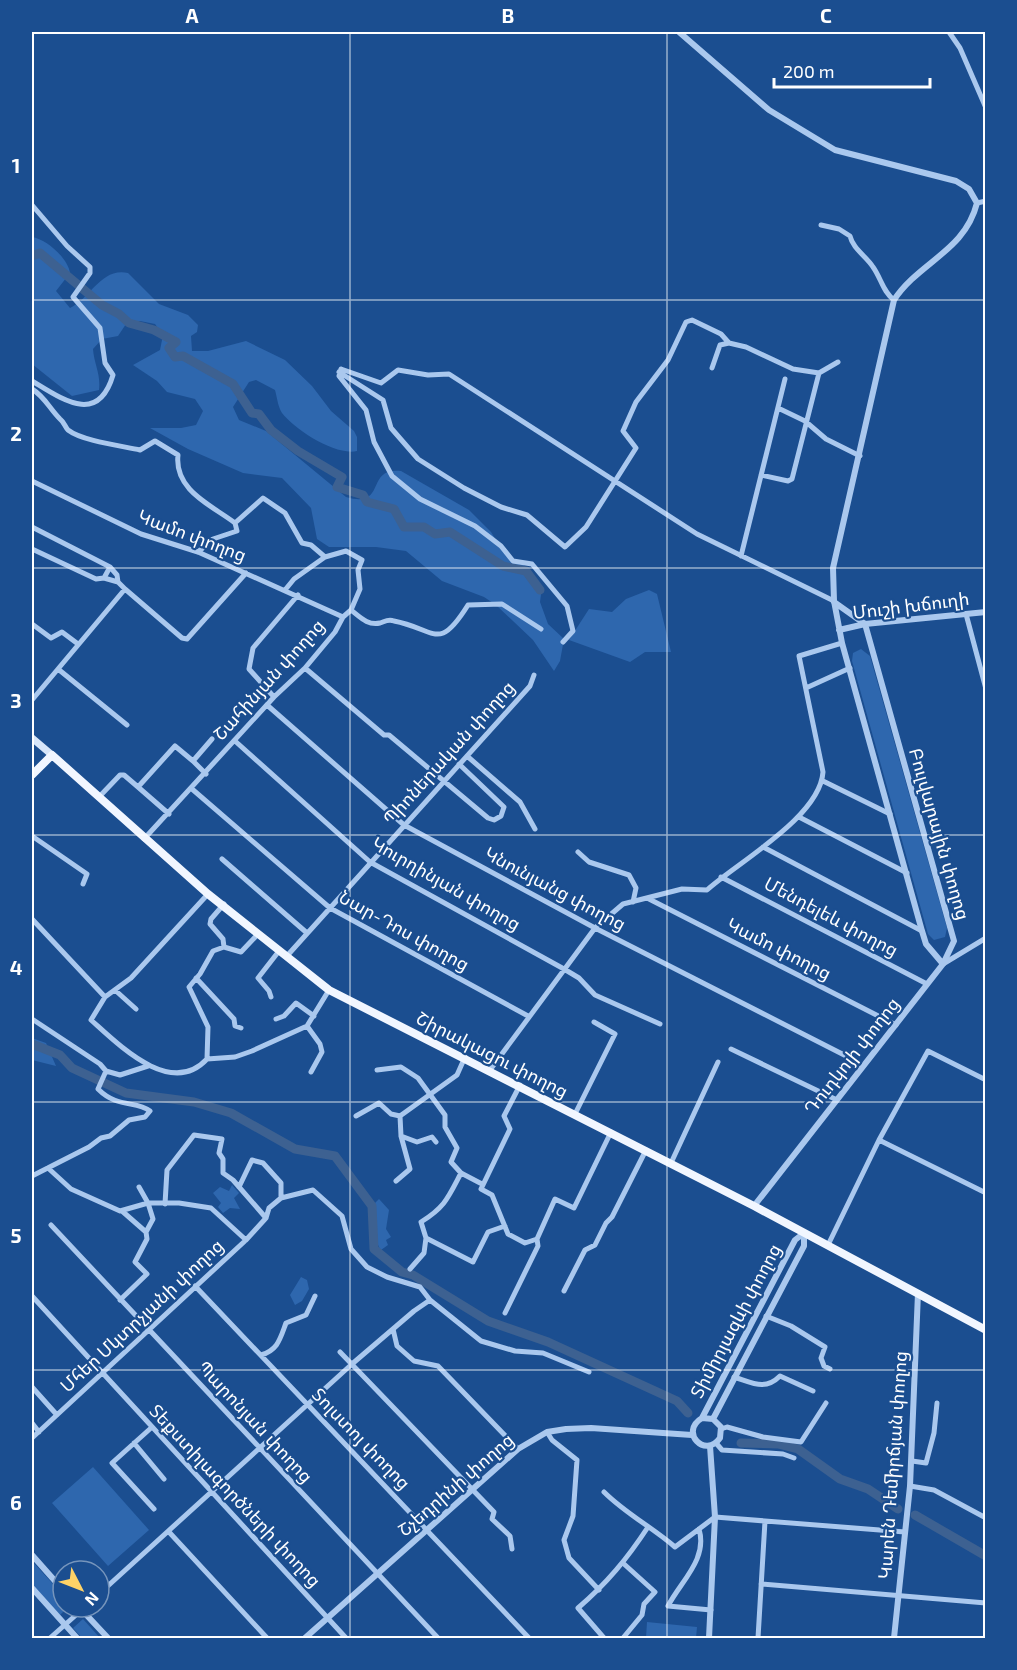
<svg xmlns="http://www.w3.org/2000/svg" width="1017" height="1670" font-family="'Exo 2','Noto Sans Armenian',sans-serif">
  <rect width="100%" height="100%" fill="#1b4e90"/>
  <path fill="#2e67ae" d="M 32,237 C 46,239 68,258 70,273 L 56,291 L 70,308 C 90,299 101,267 128,273 L 159,304 L 188,315 L 198,325 L 197,332 L 191,336 L 192,351 L 208,351 L 246,341 L 285,360 L 312,386 L 331,411 L 354,431 L 357,437 L 357,451 C 336,456 295,430 282,413 C 278,407 277,397 275,390 L 256,380 L 249,382 L 233,407 L 239,420 L 266,431 L 346,497 C 388,509 364,467 401,471 L 469,510 L 491,532 L 503,551 L 530,570 L 542,587 L 540,602 L 548,624 L 564,639 L 560,661 L 554,671 L 533,640 L 496,605 L 484,597 L 442,581 L 406,551 L 376,547 L 329,547 L 317,539 L 311,508 L 282,478 L 243,473 L 188,449 L 150,428 L 181,428 L 196,425 L 203,411 L 195,399 L 167,392 L 157,381 L 133,365 L 160,350 L 163,335 L 155,324 L 140,321 L 126,324 L 118,336 L 102,339 L 93,349 C 94,364 101,374 99,390 L 72,396 L 32,364 Z
    M 649,590 L 657,594 L 671,652 L 645,652 L 630,662 L 569,640 L 589,609 L 612,612 L 626,599 Z
    M 861,649 L 870,656 L 947,928 L 945,937 L 934,940 L 928,934 L 852,661 L 853,653 Z
    M 32,1038 L 46,1043 L 56,1066 L 32,1060 Z
    M 232,1185 L 239,1193 L 234,1198 L 240,1209 L 230,1208 L 223,1213 L 218,1207 L 221,1203 L 213,1193 L 220,1187 L 229,1191 Z
    M 379,1199 L 389,1210 L 386,1229 L 391,1237 L 386,1240 L 388,1245 L 381,1250 C 372,1239 376,1216 375,1203 Z
    M 301,1277 L 307,1280 L 309,1289 L 302,1301 L 295,1305 L 290,1295 Z
    M 93,1467 L 149,1530 L 108,1566 L 52,1503 Z
    M 32,1561 L 63,1595 L 63,1607 L 68,1607 L 60,1615 L 32,1584 Z
    M 83,1619 L 100,1638 L 82,1638 L 73,1628 Z
    M 647,1622 L 697,1627 L 696,1638 L 646,1638 Z"/>
  <g fill="none" stroke-linecap="round" stroke-linejoin="round">
    <path stroke="#3d6191" stroke-width="9" d="M 32,256 L 40,253 L 102,305 L 119,314 L 129,323 L 154,330 L 176,342 L 169,348 L 175,357 L 183,356 L 233,384 L 252,413 L 259,414 L 271,430 L 298,451 L 342,477 L 337,487 L 363,495 L 367,502 L 394,509 L 404,527 L 424,527 L 435,534 L 450,532 L 503,566 L 526,571 L 540,590
      M 32,1044 L 60,1055 L 72,1068 L 126,1093 L 194,1102 L 231,1113 L 295,1149 L 335,1156 L 372,1206 L 374,1249 L 402,1272 L 413,1275 L 488,1321 L 548,1342 L 677,1401 L 688,1413
      M 741,1443 L 778,1444 L 798,1449 L 840,1479 L 868,1489 L 898,1509
      M 915,1515 L 986,1556"/>
    <path stroke="#aac8ee" stroke-width="5" d="M 949,32 L 960,48 L 986,108
      M 977,203 L 986,201
      M 32,205 L 67,246 L 90,267 L 90,273 L 73,297 L 100,328 L 105,363 L 113,375 C 98,426 62,399 32,381
      M 821,225 L 839,229 L 850,236 C 853,249 866,256 873,267 C 881,278 883,292 894,300
      M 712,368 L 720,345 L 729,343
      M 339,372 L 383,400 L 391,428 L 418,459 L 464,488 L 501,507 L 527,515 L 565,547 L 586,527 L 636,448 L 623,431 L 636,402 L 668,360 L 686,322 L 692,320 L 721,334 L 729,343 L 746,347 L 793,369 L 819,373
      M 32,389 C 45,397 49,408 60,419 C 64,422 65,427 68,430 C 82,441 122,446 140,450 L 155,441 L 178,455 C 174,490 211,505 235,523
      M 778,408 L 805,421 L 826,439 L 860,456
      M 761,475 L 788,481 L 792,479 L 819,373 L 838,362
      M 32,481 L 141,534 L 198,552 L 343,617
      M 235,523 L 263,498 L 285,513 L 302,543 L 311,545 L 325,557 L 294,579 L 285,590
      M 32,527 L 110,567 L 117,575 L 118,582
      M 32,549 L 96,579 L 104,578 L 110,567
      M 198,552 L 213,539 L 237,531 L 235,523
      M 741,556 L 785,379
      M 104,578 L 118,582 L 125,589
      M 351,610 C 360,617 368,626 380,623 C 386,621 388,619 394,621 C 436,629 438,653 468,605 L 502,604 L 541,629
      M 966,614 L 986,689
      M 32,624 L 51,638 L 62,632 L 78,644
      M 563,642 L 573,631 L 567,606 L 532,564 L 513,561 L 501,546 L 475,526 L 420,499 L 392,476 L 374,442 L 366,410 L 339,376 L 341,369 L 381,383 L 398,370 L 428,375 L 449,374 L 697,534 L 834,601
      M 305,668 L 384,735 L 389,735 L 488,818 L 494,820 L 501,816 L 504,807 L 459,764
      M 58,669 L 127,725
      M 806,688 L 850,668
      M 274,697 L 249,669 L 253,648 L 298,595
      M 32,700 L 125,589 L 182,638 L 187,639 L 246,573
      M 267,705 L 404,825 L 595,928 L 856,1061
      M 235,741 L 370,862 L 564,969 L 579,978 L 595,995 L 660,1024
      M 467,756 L 520,802 L 535,829
      M 206,774 L 193,761 L 212,739
      M 823,781 L 890,814
      M 138,787 L 169,814
      M 192,789 L 330,908 L 528,1016
      M 99,797 L 120,775 L 124,775 L 138,787 L 175,746 L 193,761
      M 799,817 L 907,873
      M 32,836 L 87,874 L 83,884
      M 144,839 L 274,697 L 305,668 L 335,632 L 343,617 L 351,610 L 360,589 L 358,570 L 362,560 L 346,551 L 325,557
      M 763,847 L 922,931
      M 578,852 L 589,862 L 629,875 L 636,888 L 633,902
      M 222,859 L 307,933
      M 721,877 L 927,984
      M 208,894 L 131,978 L 105,997 L 91,1020 C 119,1045 171,1098 207,1059 L 235,1057 L 252,1051 L 307,1026 L 329,990
      M 649,899 L 896,1025
      M 224,904 L 211,919 L 210,924 L 223,939 L 224,947
      M 32,919 L 105,997
      M 286,957 L 530,686 L 534,675
      M 943,964 L 986,938
      M 196,978 L 234,1019 L 235,1026 L 241,1028
      M 116,991 L 136,1009
      M 271,997 L 269,991 L 258,978 L 279,951
      M 32,1019 L 100,1064 L 106,1071 L 98,1089 C 118,1109 136,1100 150,1111 L 145,1117 L 129,1120 L 110,1136 L 101,1138 L 89,1147 L 32,1176
      M 276,1019 L 284,1016 L 296,1003 L 314,1016
      M 307,1026 L 320,1044 L 322,1052 L 311,1072
      M 731,1049 L 837,1100
      M 207,1059 L 208,1027 L 189,987 L 200,974 L 213,951 L 224,947 L 241,952 L 258,934
      M 377,1070 L 401,1067 L 418,1078 L 445,1115 L 445,1127 L 457,1148 L 451,1162 L 461,1173
      M 490,1070 L 595,928 L 623,904 L 682,889 L 707,890 C 738,862 820,817 823,772 L 799,656 L 842,643
      M 106,1071 L 120,1075 L 148,1066
      M 520,1085 L 504,1116 L 510,1129 L 481,1189 L 492,1195 L 508,1234 L 525,1243 L 537,1239 L 555,1199 L 574,1208 L 611,1132
      M 575,1114 L 615,1034 L 594,1022
      M 356,1116 L 379,1103 L 391,1114 L 400,1116
      M 401,1136 L 417,1142 L 432,1137 L 436,1142
      M 879,1140 L 986,1193
      M 671,1163 L 718,1062
      M 48,1168 L 71,1189 L 120,1211 L 148,1203 L 179,1203 L 211,1208 L 246,1240
      M 396,1181 L 410,1169 L 401,1136 L 400,1116 L 457,1075 L 465,1057
      M 482,1184 L 461,1173 C 448,1198 445,1207 421,1222 L 426,1238 L 473,1262 L 488,1232 L 505,1226
      M 139,1187 L 148,1203 L 153,1219 L 146,1232
      M 239,1187 L 252,1160 L 263,1163 L 281,1183 L 281,1198
      M 165,1204 L 167,1170 L 194,1135 L 222,1139 L 219,1153 L 223,1159 L 223,1173 L 233,1180 L 266,1218
      M 51,1225 L 438,1638
      M 828,1245 L 879,1140 L 928,1051 L 986,1080
      M 410,1269 L 424,1253 L 426,1238
      M 195,1286 L 529,1638
      M 564,1291 L 585,1250 L 595,1245 L 606,1223 L 612,1217 L 646,1150
      M 32,1296 L 346,1638
      M 120,1300 L 147,1274 L 135,1262 L 147,1239 L 146,1232 L 122,1211
      M 505,1313 L 538,1246 L 537,1239
      M 766,1316 L 791,1326 L 825,1347 L 821,1358 L 824,1366 L 830,1369
      M 393,1329 L 397,1346 L 414,1361 L 438,1366 L 518,1449
      M 340,1352 L 494,1512 L 492,1519 L 510,1536 L 512,1549
      M 261,1355 C 278,1350 280,1339 286,1323 L 306,1315 L 315,1296
      M 734,1377 C 753,1383 765,1391 780,1376 L 813,1391
      M 32,1387 L 57,1415
      M 32,1423 L 39,1432
      M 151,1428 L 112,1463 L 154,1509
      M 721,1429 L 727,1427 L 763,1437 L 801,1442 L 826,1403
      M 547,1432 L 552,1440 L 577,1460 L 573,1516 L 564,1540 L 569,1558 L 599,1590
      M 32,1438 L 246,1240 L 266,1218 L 269,1208 L 281,1198 L 313,1190 L 342,1216 L 351,1249 L 367,1267 L 387,1277 L 420,1287 L 430,1300 L 481,1341 L 515,1351 L 543,1353 L 589,1372
      M 134,1443 L 164,1479
      M 716,1443 L 722,1450 L 783,1454 L 794,1458
      M 912,1461 L 926,1463 L 934,1433 L 937,1403
      M 910,1486 L 934,1490 L 986,1518
      M 604,1492 C 626,1514 652,1527 675,1547 L 715,1517 L 905,1532
      M 699,1529 C 708,1559 681,1581 668,1606 L 711,1610
      M 169,1532 L 267,1638
      M 761,1584 L 986,1603
      M 99,1594 L 352,1364 L 414,1311 L 430,1300
      M 50,1638 L 85,1607
      M 604,1638 L 578,1608 C 607,1583 627,1559 648,1527
      M 623,1638 L 642,1615 L 644,1604 L 655,1592 L 624,1564
      M 758,1638 L 765,1521"/>
    <path stroke="#aac8ee" stroke-width="6" d="M 679,32 L 769,110 L 835,150 L 956,181 L 969,189 L 977,203 C 965,251 919,262 894,300 L 833,568 L 834,601 L 842,643 L 922,931 L 926,944 L 943,964
      M 839,630 L 865,624 L 986,612
      M 754,1206 L 943,964 L 954,941 L 865,624 L 834,602
      M 702,1418 L 713,1419 L 721,1427 L 720,1438 C 705,1459 679,1432 702,1418 L 795,1240 L 804,1233
      M 713,1419 L 804,1246 L 804,1233
      M 32,1555 L 63,1590
      M 32,1588 L 77,1638
      M 79,1607 L 108,1638
      M 305,1638 L 518,1449 L 547,1432 L 566,1429 L 591,1428 L 692,1435
      M 709,1638 L 715,1517 L 710,1446
      M 894,1638 L 910,1486 L 918,1293"/>
    <path stroke="#d7e6fa" stroke-width="7" d="M 32,738 L 52,755"/>
    <path stroke="#f1f6ff" stroke-width="8" d="M 32,775 L 52,755 L 208,894 L 329,990 L 754,1206 L 986,1330"/>
  </g>
  <path fill="none" stroke="#fff" stroke-width="1.5" stroke-opacity="0.55" d="M 350,32 L 350,1638M 667,32 L 667,1638M 32,300 L 986,300M 32,568 L 986,568M 32,835 L 986,835M 32,1102 L 986,1102M 32,1370 L 986,1370"/>
  <g text-anchor="middle" stroke-width="4.5" stroke-linejoin="round" paint-order="stroke">
    <g font-size="18" fill="#fff" stroke="#1b4e90">
      <text transform="translate(192 536) rotate(21)" y="6">Կամո փողոց</text>
      <text transform="translate(911 606) rotate(-7)" y="6">Մուշի խճուղի</text>
      <text transform="translate(269 680) rotate(-48)" y="6">Շահինյան փողոց</text>
      <text transform="translate(449 753) rotate(-48)" y="6">Պիոներական փողոց</text>
      <text transform="translate(939 834) rotate(74)" y="6">Բուլվարային փողոց</text>
      <text transform="translate(446 884) rotate(30)" y="6">Կուրղինյան փողոց</text>
      <text transform="translate(555 889) rotate(28)" y="6">Կնունյանց փողոց</text>
      <text transform="translate(831 917) rotate(28)" y="6">Մենդելեև փողոց</text>
      <text transform="translate(404 931) rotate(29)" y="6">Նար-Դոս փողոց</text>
      <text transform="translate(779 949) rotate(27)" y="6">Կամո փողոց</text>
      <text transform="translate(492 1055) rotate(27)" y="6">Շիրակացու փողոց</text>
      <text transform="translate(852 1056) rotate(-52)" y="6">Դուդկոյի փողոց</text>
      <text transform="translate(142 1316) rotate(-43)" y="6">Մհեր Մկտրչյանի փողոց</text>
      <text transform="translate(736 1321) rotate(-62)" y="6">Տիմիրյազևի փողոց</text>
      <text transform="translate(255 1422) rotate(47)" y="6">Պարոնյան փողոց</text>
      <text transform="translate(361 1439) rotate(46)" y="6">Տոլստոյ փողոց</text>
      <text transform="translate(893 1465) rotate(-86)" y="6">Կարեն Դեմիրճյան փողոց</text>
      <text transform="translate(456 1485) rotate(-41)" y="6">Շչեդրինի փողոց</text>
      <text transform="translate(235 1496) rotate(47)" y="6">Տեքստիլագործների փողոց</text>
    </g>
  </g>
  <rect width="1017" height="1670" fill="none" stroke="#1b4e90" stroke-width="66"/>
  <g transform="translate(81 1589) rotate(132)"><circle r="28" fill="#1b4e90" stroke="#7695bc" stroke-width="1.5"/>
  <path d="M0-4.5L10 22L0 15L-10 22Z" fill="#ffd367"/>
  <text y="-9" font-size="16" font-weight="bold" text-anchor="middle" fill="#ffffff">N</text>
  </g>
  <path d="M774 78v9h156v-9" fill="none" stroke="#ffffff" stroke-width="3"/>
  <text x="783" y="78" font-size="18" fill="#ffffff" stroke="#1b4e90" stroke-width="4.5" paint-order="stroke">200 m</text>
  <rect x="33" y="33" width="951" height="1604" fill="none" stroke="#fff" stroke-width="2"/>
  <g font-size="20" text-anchor="middle" font-weight="bold" fill="#fff">
    <text x="192" y="23">A</text>
    <text x="508" y="23">B</text>
    <text x="826" y="23">C</text>
    <text x="16" y="173">1</text>
    <text x="16" y="441">2</text>
    <text x="16" y="708">3</text>
    <text x="16" y="975">4</text>
    <text x="16" y="1243">5</text>
    <text x="16" y="1510">6</text>
  </g>
</svg>
